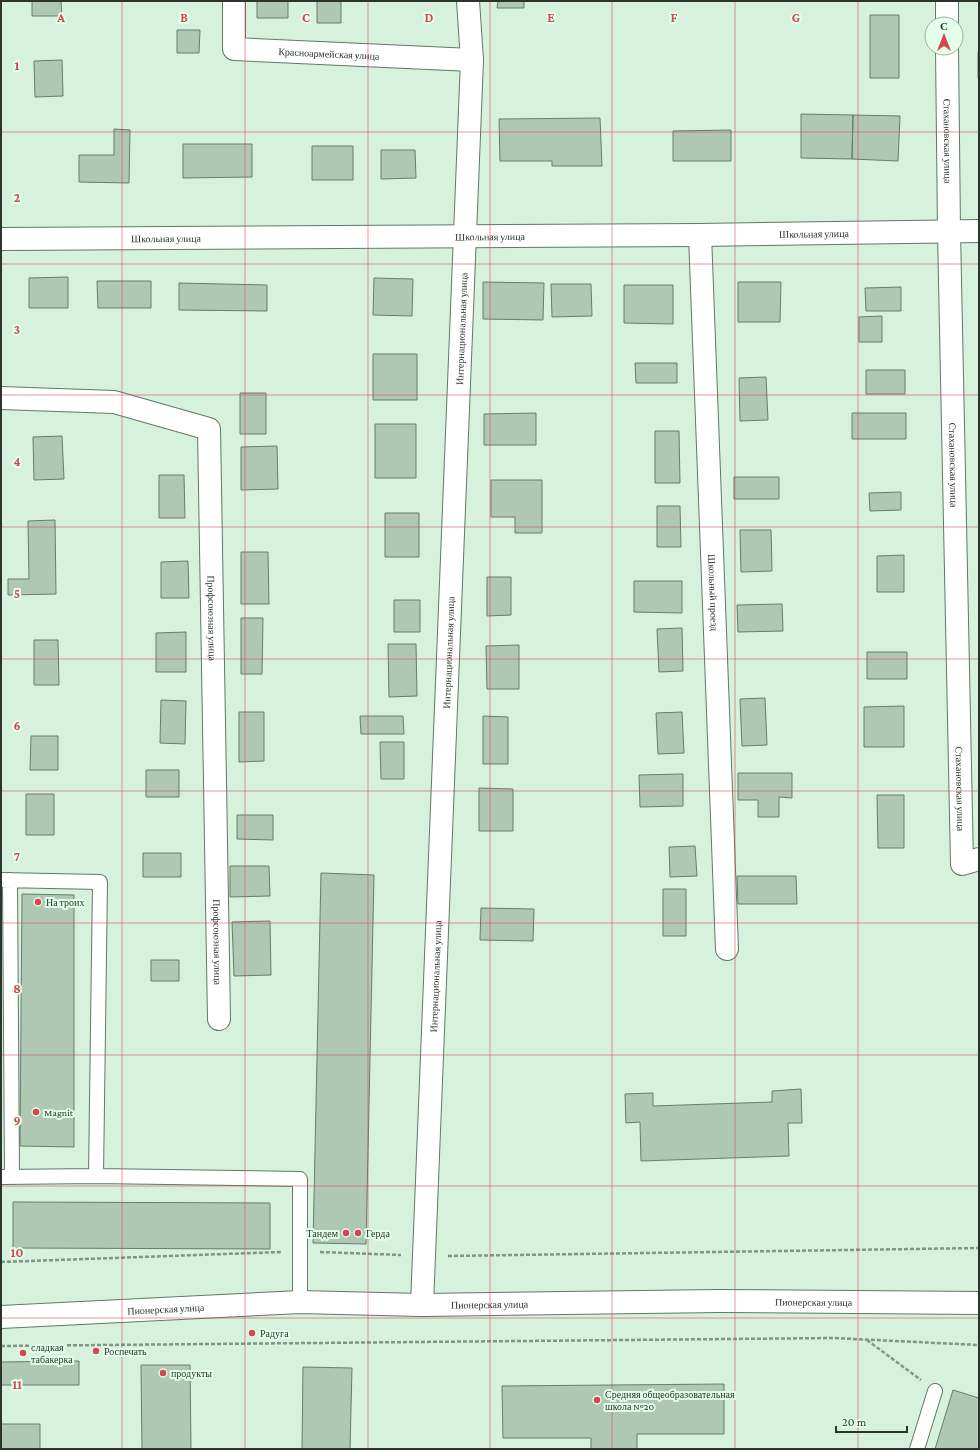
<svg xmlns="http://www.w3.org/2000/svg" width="980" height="1450" font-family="'Crimson Pro',serif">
  <rect width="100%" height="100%" fill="#d6f1dc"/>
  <path fill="#aec8b4" stroke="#657e6c" d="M 32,1 L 61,1 L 62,16 L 32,16 Z
    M 257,1 L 288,1 L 288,18 L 257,18 Z
    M 317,1 L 341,1 L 341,23 L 317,23 Z
    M 498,1 L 524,1 L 524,8 L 497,8 Z
    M 870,15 L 899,15 L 899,78 L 870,78 Z
    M 177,30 L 200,30 L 199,53 L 177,53 Z
    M 978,52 L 979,52 L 979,78 L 978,78 Z
    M 62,60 L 63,96 L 35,97 L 34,61 Z
    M 801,114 L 853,115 L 852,159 L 801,158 Z
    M 853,115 L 900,116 L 898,161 L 852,159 Z
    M 600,118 L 602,166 L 552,166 L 552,161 L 500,161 L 499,119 Z
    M 114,129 L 130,130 L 129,183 L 79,182 L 79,155 L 114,155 Z
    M 731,130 L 731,161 L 673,161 L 673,131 Z
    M 183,144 L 252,144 L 252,177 L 183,178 Z
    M 312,146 L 353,146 L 353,180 L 312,180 Z
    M 381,150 L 415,150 L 416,178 L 381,179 Z
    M 68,277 L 68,308 L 29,308 L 29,278 Z
    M 374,278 L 413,279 L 412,316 L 373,315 Z
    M 97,281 L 151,281 L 151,308 L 98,308 Z
    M 483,282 L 544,283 L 543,320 L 483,319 Z
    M 738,282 L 781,282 L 780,322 L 738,322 Z
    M 179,283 L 267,285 L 267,311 L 179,310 Z
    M 551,284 L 591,284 L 592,316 L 552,317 Z
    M 624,285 L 673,285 L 673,324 L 624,323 Z
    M 901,287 L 901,311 L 866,311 L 865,288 Z
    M 882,316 L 882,342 L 859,342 L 859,317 Z
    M 373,354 L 417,354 L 417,400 L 373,400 Z
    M 635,363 L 677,363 L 677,383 L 636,383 Z
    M 866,370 L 905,370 L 905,394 L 866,394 Z
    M 766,377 L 768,420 L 740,421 L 739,378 Z
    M 240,393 L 266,393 L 266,434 L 240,434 Z
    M 536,413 L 536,445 L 484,445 L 484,414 Z
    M 852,413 L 906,413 L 906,439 L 852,439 Z
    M 375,424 L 416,424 L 416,478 L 375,478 Z
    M 655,431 L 679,431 L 680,483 L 655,483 Z
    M 62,436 L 64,479 L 34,480 L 33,437 Z
    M 277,446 L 278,489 L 241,490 L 241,447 Z
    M 159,475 L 184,475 L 185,518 L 159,518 Z
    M 734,477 L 779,477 L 779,499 L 734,499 Z
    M 491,480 L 542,480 L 542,533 L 515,533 L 515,517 L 491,517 Z
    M 901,492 L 901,510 L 870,511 L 869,493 Z
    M 657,506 L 680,506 L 681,547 L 657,547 Z
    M 385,513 L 419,513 L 419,557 L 385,557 Z
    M 55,520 L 56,594 L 8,595 L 8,579 L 29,579 L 28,521 Z
    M 740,530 L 771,530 L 772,571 L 741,572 Z
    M 241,552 L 268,552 L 269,604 L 241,604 Z
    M 904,555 L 904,592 L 877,592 L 877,556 Z
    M 188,561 L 189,598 L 161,598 L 161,562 Z
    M 487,577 L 511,577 L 511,615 L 487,616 Z
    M 634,581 L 682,581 L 682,613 L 634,612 Z
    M 394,600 L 420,600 L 420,632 L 394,632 Z
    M 782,604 L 783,631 L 738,632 L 737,605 Z
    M 241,618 L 263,618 L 262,674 L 241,674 Z
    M 682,628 L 683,671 L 659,672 L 657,629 Z
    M 186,632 L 186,672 L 156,672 L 156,633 Z
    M 34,640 L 58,640 L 59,685 L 34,685 Z
    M 388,644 L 416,644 L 417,696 L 389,697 Z
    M 519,645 L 519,689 L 487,689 L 486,646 Z
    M 867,652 L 907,652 L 907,679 L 867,679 Z
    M 765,698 L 767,745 L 742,746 L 740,699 Z
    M 161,700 L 186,701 L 185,744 L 160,743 Z
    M 904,706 L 904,747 L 864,747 L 864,707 Z
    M 239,712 L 264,712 L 264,761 L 239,762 Z
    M 682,712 L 684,753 L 658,754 L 656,713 Z
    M 360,716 L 403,716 L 404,734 L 361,734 Z
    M 483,716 L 508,717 L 508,764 L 483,764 Z
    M 31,736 L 58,736 L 58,770 L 30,770 Z
    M 380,742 L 404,742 L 404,779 L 381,779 Z
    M 146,770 L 179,770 L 179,797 L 146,797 Z
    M 738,773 L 792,773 L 792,798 L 779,797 L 779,817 L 758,817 L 758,800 L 738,800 Z
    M 683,774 L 683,806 L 640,807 L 639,775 Z
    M 479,788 L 513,789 L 513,831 L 479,831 Z
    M 26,794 L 54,794 L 54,835 L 26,835 Z
    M 877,795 L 904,795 L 904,848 L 878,848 Z
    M 237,815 L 273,815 L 273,840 L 237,839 Z
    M 695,846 L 697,876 L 670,877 L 669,847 Z
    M 143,853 L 181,853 L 181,877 L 143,877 Z
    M 230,866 L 269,866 L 270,896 L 230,897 Z
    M 321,873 L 374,875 L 366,1244 L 313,1243 Z
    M 737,876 L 796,876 L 797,904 L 738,904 Z
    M 663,889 L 686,889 L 686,936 L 663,936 Z
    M 22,894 L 74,895 L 74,1147 L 20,1146 Z
    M 481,908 L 534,909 L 533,941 L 480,940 Z
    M 270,921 L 271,975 L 234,976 L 232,922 Z
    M 151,960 L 179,960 L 179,981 L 151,981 Z
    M 801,1089 L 802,1123 L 788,1123 L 789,1156 L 641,1161 L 640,1122 L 626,1123 L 625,1094 L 653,1093 L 653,1106 L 772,1102 L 772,1091 Z
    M 13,1202 L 270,1203 L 270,1249 L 13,1248 Z
    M 79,1361 L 79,1385 L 1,1385 L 1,1362 Z
    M 141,1365 L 190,1365 L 191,1449 L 142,1449 Z
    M 303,1367 L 352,1368 L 350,1449 L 302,1449 Z
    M 724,1384 L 724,1434 L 637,1434 L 637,1449 L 591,1449 L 591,1438 L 503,1438 L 502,1386 Z
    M 953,1390 L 979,1398 L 979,1449 L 935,1449 Z
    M 1,1424 L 40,1424 L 40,1449 L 1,1449 Z"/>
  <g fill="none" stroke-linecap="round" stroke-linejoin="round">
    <g stroke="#617967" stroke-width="16">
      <path id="service" d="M 1,880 L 100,882 L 96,1176
        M 10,880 L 12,1177
        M 1,1177 L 96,1176 L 300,1179 L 300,1302
        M 917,1449 L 935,1391"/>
    </g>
    <g stroke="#617967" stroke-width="24">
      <g id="minor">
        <path id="s1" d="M 234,1 L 234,49 L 472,60"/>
        <path d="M 947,1 L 947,24"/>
        <path id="s2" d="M 947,48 L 949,231 L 962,864 L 979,859"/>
        <path id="s3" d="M 700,235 L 727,949"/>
        <path id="s4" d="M 1,239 L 700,235 L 979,231"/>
        <path id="s5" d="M 1,398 L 114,402 L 209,429 L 219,1019"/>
        <path id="s6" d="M 422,1305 L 472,60 L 468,1"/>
        <path id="s7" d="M 1,1317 L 300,1302 L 422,1305 L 719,1301 L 979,1303"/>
      </g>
    </g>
    <path stroke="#819486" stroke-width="2.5" stroke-dasharray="4 2" stroke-linecap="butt" d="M 320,1252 L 401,1255
      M 448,1256 L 979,1248
      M 1,1262 L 281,1252
      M 867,1340 L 921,1380
      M 1,1346 L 833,1338 L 979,1345"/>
    <use href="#service" stroke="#fff" stroke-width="14"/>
    <use href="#minor" stroke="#fff" stroke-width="22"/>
  </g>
  <path fill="none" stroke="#d64652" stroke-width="1" stroke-opacity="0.55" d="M 122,1 L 122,1449M 245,1 L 245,1449M 368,1 L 368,1449M 490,1 L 490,1449M 612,1 L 612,1449M 735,1 L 735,1449M 858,1 L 858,1449M 1,132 L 979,132M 1,264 L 979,264M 1,395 L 979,395M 1,527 L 979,527M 1,659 L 979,659M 1,791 L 979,791M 1,923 L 979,923M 1,1055 L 979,1055M 1,1186 L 979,1186M 1,1318 L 979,1318"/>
  <g fill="#d64652" stroke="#e3fee9" stroke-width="1.5">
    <circle cx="38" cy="902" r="4"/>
    <circle cx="36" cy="1112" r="4"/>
    <circle cx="346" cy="1233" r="4"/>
    <circle cx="358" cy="1233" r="4"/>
    <circle cx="252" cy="1333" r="4"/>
    <circle cx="96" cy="1351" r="4"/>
    <circle cx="23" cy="1353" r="4"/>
    <circle cx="163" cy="1373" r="4"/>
    <circle cx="597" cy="1400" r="4"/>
  </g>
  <g text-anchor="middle" stroke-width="4" stroke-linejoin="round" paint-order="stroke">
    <g font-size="10" fill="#2b352e" stroke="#e3fee9">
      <text dy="4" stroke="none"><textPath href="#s1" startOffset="143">Красноармейская улица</textPath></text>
      <text dy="4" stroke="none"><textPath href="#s2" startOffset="93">Стахановская улица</textPath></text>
      <text dy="4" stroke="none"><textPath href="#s4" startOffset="813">Школьная улица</textPath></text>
      <text dy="4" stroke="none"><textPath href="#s4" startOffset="489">Школьная улица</textPath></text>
      <text dy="4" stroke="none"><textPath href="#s4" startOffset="165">Школьная улица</textPath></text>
      <text dy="4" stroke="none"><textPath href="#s6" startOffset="977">Интернациональная улица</textPath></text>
      <text dy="4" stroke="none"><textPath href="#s2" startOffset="417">Стахановская улица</textPath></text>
      <text dy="4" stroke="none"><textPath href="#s3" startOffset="358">Школьный проезд</textPath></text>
      <text dy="4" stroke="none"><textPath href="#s5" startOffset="401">Профсоюзная улица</textPath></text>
      <text dy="4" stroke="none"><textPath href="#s6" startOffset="653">Интернациональная улица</textPath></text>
      <text dy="4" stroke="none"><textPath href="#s2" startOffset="741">Стахановская улица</textPath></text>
      <text dy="4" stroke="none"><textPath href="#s5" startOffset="725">Профсоюзная улица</textPath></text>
      <text dy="4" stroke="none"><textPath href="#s6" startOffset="329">Интернациональная улица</textPath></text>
      <text dy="4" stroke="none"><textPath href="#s7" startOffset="813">Пионерская улица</textPath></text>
      <text dy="4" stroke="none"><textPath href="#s7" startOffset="489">Пионерская улица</textPath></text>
      <text dy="4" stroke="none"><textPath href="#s7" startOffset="165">Пионерская улица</textPath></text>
    </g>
    <g font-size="10" fill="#2b352e" stroke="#e3fee9" text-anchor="start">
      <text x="46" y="906">На троих</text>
      <text x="44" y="1116">Magnit</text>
      <text x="338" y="1237" text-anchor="end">Тандем</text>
      <text x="366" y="1237">Герда</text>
      <text x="260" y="1337">Радуга</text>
      <text x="31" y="1351">сладкая<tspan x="31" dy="12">табакерка</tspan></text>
      <text x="104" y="1355">Роспечать</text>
      <text x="171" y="1377">продукты</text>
      <text x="605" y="1398">Средняя общеобразовательная<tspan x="605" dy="12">школа №20</tspan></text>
    </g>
  </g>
  <g font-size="13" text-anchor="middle" font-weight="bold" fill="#d64652" stroke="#e3fee9" stroke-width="4" stroke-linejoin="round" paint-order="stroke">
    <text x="61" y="22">A</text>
    <text x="184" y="22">B</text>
    <text x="306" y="22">C</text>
    <text x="429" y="22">D</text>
    <text x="551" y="22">E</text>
    <text x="674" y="22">F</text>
    <text x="796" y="22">G</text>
    <text x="17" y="70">1</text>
    <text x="17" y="202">2</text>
    <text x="17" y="334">3</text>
    <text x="17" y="466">4</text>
    <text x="17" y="598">5</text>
    <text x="17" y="730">6</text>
    <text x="17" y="861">7</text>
    <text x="17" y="993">8</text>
    <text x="17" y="1125">9</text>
    <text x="17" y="1257">10</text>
    <text x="17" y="1389">11</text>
  </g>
  <rect width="980" height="1450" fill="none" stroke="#2b352e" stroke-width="4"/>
  <g transform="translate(944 36)"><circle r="19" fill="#e3fee9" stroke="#99ae9e"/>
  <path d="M0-3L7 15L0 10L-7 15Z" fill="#d64652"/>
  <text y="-6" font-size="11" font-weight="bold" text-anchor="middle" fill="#2b352e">С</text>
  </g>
  <path d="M836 1426v6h71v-6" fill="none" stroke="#2b352e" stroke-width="2"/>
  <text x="842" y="1426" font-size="12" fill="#2b352e" stroke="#e3fee9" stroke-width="3" paint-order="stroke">20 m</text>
</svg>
